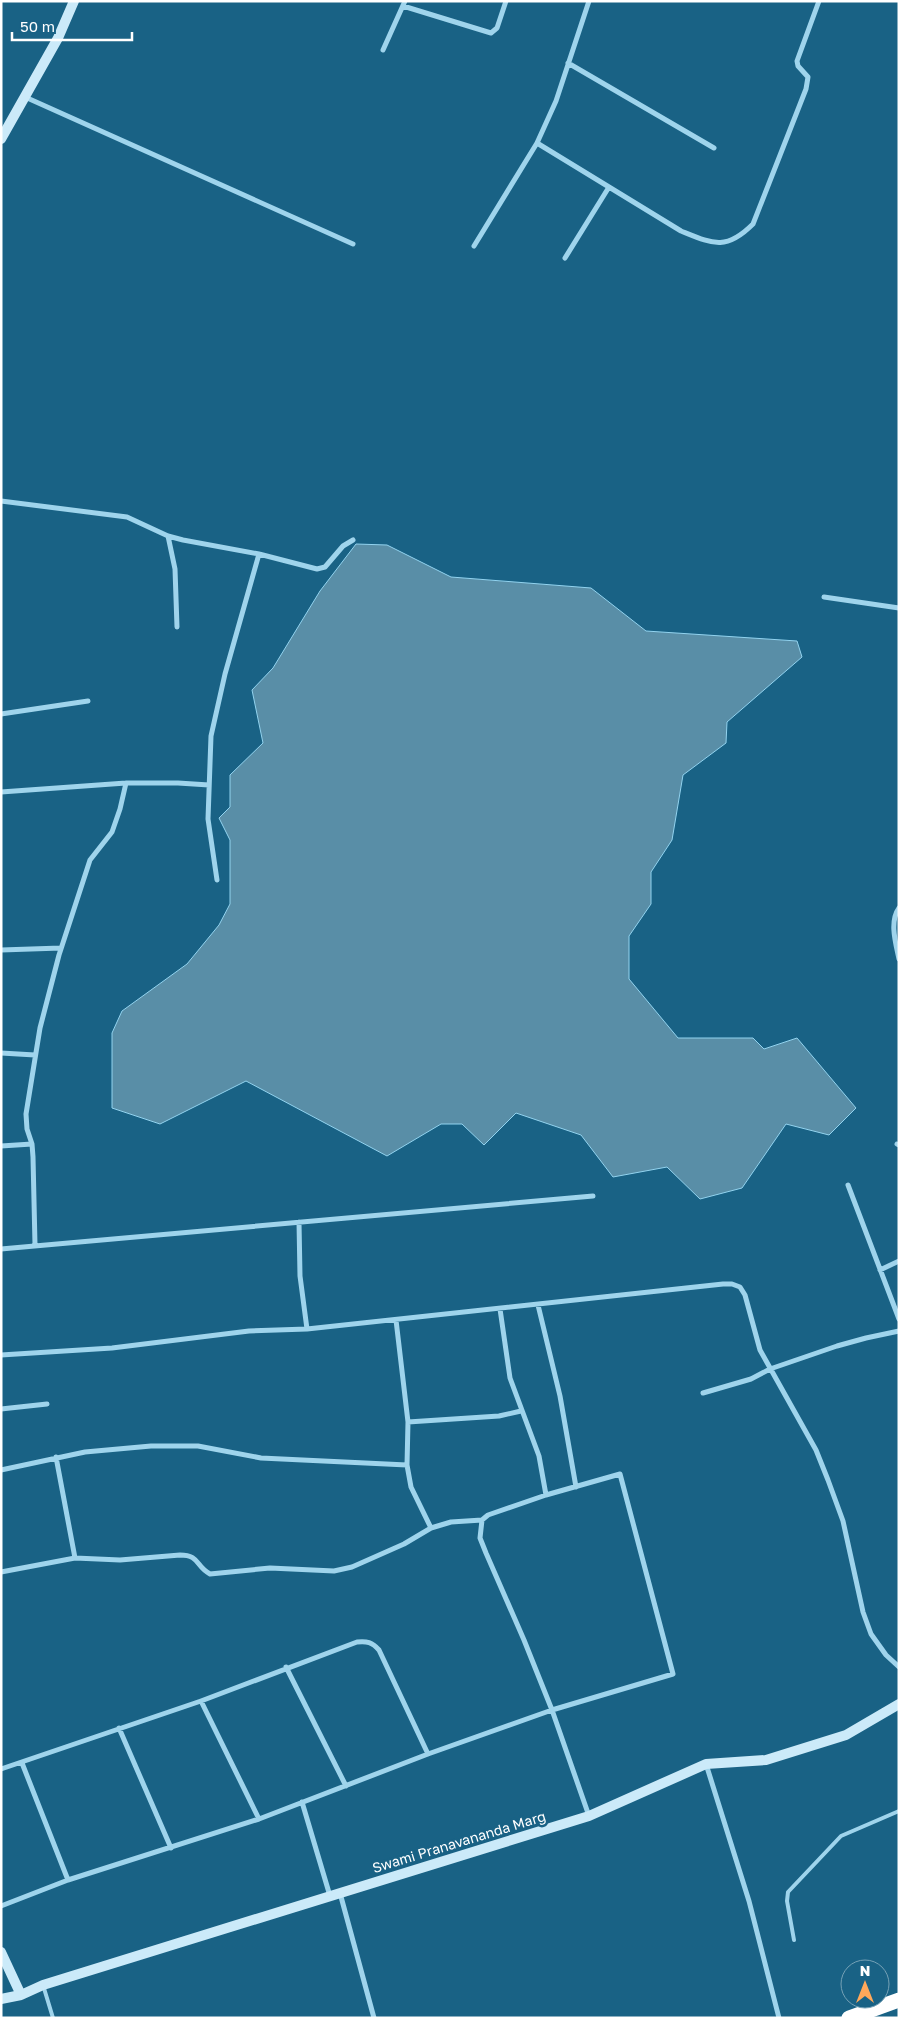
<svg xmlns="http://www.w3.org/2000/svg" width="900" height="2019" font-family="'Golos Text',sans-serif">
  <rect width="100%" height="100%" fill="#196285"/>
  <path fill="#598ea7" stroke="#92d3ef" d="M 356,544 L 387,545 L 451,577 L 591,588 L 646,631 L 797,641 L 802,657 L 727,722 L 726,743 L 683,775 L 672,840 L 651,872 L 651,904 L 629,936 L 629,979 L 678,1038 L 753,1038 L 764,1049 L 797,1038 L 856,1108 L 829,1135 L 786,1124 L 742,1188 L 700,1199 L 667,1167 L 613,1177 L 581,1135 L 516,1113 L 484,1145 L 462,1124 L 441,1124 L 387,1156 L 246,1081 L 160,1124 L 112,1108 L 112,1033 L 122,1011 L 187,964 L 219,925 L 230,904 L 230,840 L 219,818 L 230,807 L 230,775 L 263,743 L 252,690 L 273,668 L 320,591 Z"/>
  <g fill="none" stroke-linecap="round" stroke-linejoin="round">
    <path stroke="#9fd4ec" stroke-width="4" d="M 794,1940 L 787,1901 L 788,1892 L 841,1836 L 899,1811
      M 43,1985 L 53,2018"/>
    <path stroke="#9fd4ec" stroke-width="5" d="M 403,6 L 491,33 L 497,28 L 506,1
      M 383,50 L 405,1
      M 568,63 L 714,148
      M 25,97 L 353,244
      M 537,143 L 681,231 C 713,244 726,251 753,224 L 806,89 L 808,77 L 798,66 L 797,61 L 819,1
      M 474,246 L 537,143 L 556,101 L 589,1
      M 565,258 L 609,187
      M 1,501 L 127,517 L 168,536 L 183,540 L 259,554 L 317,569 L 325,567 L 343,546 L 353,540
      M 168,536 L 175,569 L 177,627
      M 824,597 L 899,608
      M 1,714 L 88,701
      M 1,792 L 126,783 L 178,783 L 209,785
      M 217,880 L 208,819 L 211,736 L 225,674 L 259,554
      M 899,908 C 889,922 896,944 899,959
      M 1,950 L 61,948
      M 1,1053 L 35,1055
      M 897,1144 L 899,1145
      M 1,1146 L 32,1144
      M 848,1185 L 899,1319
      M 299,1222 L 300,1276 L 307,1329
      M 35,1245 L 33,1157 L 32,1144 L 27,1129 L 26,1114 L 40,1028 L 59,955 L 90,860 L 112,832 L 120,809 L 126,783
      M 1,1249 L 593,1196
      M 880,1270 L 899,1261
      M 538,1305 L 560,1396 L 576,1487
      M 500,1309 L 510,1378 L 539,1456 L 546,1495
      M 396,1320 L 408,1422 L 407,1465 L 411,1487 L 431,1528
      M 1,1355 L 112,1348 L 249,1331 L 307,1329 L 723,1284 L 732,1284 L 740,1287 L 745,1295 L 760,1350 L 816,1450 L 828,1480 L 843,1521 L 863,1612 L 871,1634 L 886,1655 L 899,1667
      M 703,1393 L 751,1379 L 770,1369 L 837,1346 L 866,1338 L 899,1331
      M 1,1409 L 47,1404
      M 408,1422 L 499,1416 L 521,1411
      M 56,1457 L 75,1558
      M 1,1470 L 85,1452 L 151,1446 L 198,1446 L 261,1458 L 407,1465
      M 620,1474 L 673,1674 L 552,1710 L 524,1640 L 486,1553 L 480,1538 L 482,1520 L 488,1515 L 546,1495 Z
      M 1,1572 L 75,1558 L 120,1560 L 180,1555 C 200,1555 195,1566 210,1574 L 270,1568 L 334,1571 L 352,1567 L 404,1544 L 431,1528 L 451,1522 L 482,1520
      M 286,1667 L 346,1786
      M 201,1701 L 259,1819
      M 119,1728 L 171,1848
      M 22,1763 L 68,1880
      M 706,1764 L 749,1901 L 779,2018
      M 1,1769 L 201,1701 L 357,1642 C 367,1641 372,1642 379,1650 L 428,1754
      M 302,1802 L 330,1896
      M 340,1893 L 374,2018
      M 1,1906 L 68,1880 L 259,1819 L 428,1754 L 552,1710 L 589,1816"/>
    <path stroke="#cbeaf9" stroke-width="10" d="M 1,139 L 58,38 L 74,1
      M 1,1952 L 21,1995
      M 1,1999 L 21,1995 L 43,1985 L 589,1816 L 706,1764 L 766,1760 L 846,1735 L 899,1704"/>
    <path stroke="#fff" stroke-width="15" d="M 849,2018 L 899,2000"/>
  </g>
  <g text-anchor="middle" stroke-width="5" stroke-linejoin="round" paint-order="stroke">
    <g font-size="14" fill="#fff" stroke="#196285">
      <text transform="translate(459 1842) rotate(-17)" y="5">Swami Pranavananda Marg</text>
    </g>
  </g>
  <rect width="900" height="2019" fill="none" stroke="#ffffff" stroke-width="5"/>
  <g transform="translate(865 1984)"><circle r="24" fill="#196285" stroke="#75a1b6"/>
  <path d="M0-4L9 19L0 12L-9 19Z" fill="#ffa85a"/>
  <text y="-8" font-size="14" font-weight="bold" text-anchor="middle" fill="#ffffff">N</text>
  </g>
  <path d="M12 32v8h120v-8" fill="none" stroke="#ffffff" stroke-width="2.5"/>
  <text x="20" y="32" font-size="15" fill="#ffffff" stroke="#196285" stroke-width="4" paint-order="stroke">50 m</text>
</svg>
